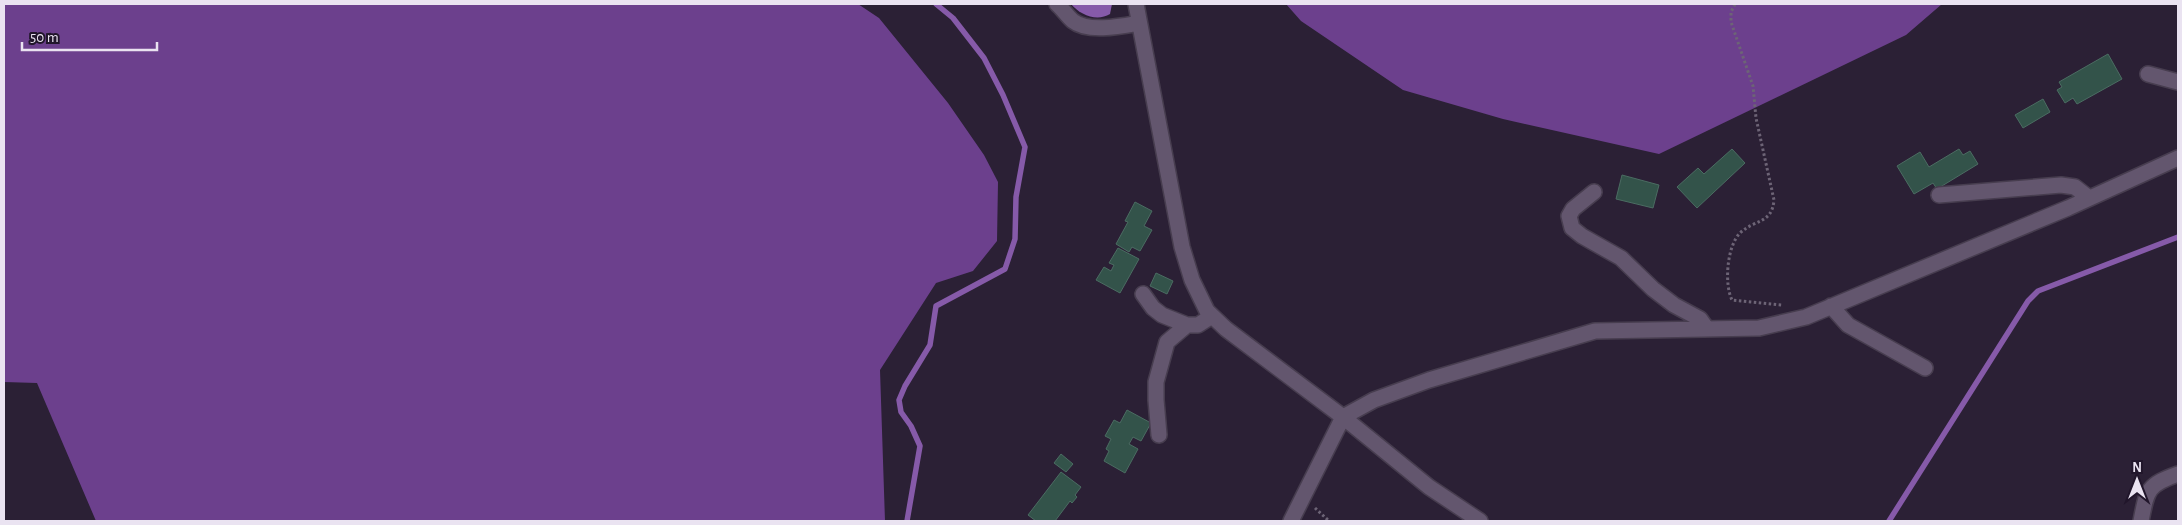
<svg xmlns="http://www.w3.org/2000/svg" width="2182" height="525" font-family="'Alegreya Sans',sans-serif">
  <rect width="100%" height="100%" fill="#2b2035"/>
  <path fill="#6c408d" d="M 4,4 L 858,4 L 879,18 L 948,103 L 984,155 L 998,182 L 997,241 L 973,271 L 936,283 L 880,370 L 885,521 L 96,521 L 37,383 L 4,382 Z
    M 1286,4 L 1942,4 L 1906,35 L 1659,154 L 1503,119 L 1403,90 L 1301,21 Z"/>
  <path fill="#865aa9" d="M 1071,4 L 1112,4 L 1110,14 C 1097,22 1080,15 1071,4 Z"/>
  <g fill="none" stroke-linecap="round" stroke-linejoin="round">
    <path stroke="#865aa9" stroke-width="5.5" d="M 907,521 L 920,446 L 911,426 L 901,412 L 899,400 L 905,386 L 930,345 L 936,306 L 1005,269 L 1015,239 L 1016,197 L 1025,147 L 1003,95 L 984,58 L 953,18 L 936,4
      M 1889,521 L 2028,301 L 2038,291 L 2178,237"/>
  </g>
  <path fill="#33534a" stroke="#4b6c62" d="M 2108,54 L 2122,79 L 2077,104 L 2073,98 L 2065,103 L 2057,90 L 2062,87 L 2059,82 Z
    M 2043,99 L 2050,112 L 2023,128 L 2015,115 Z
    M 1732,149 L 1745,163 L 1697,208 L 1677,187 L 1698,168 L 1704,174 Z
    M 1959,149 L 1963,155 L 1970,151 L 1978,164 L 1937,189 L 1933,183 L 1914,194 L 1897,166 L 1920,152 L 1929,167 Z
    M 1622,175 L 1659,185 L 1653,208 L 1616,199 Z
    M 1135,202 L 1152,211 L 1144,226 L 1152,230 L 1140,251 L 1132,247 L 1129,252 L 1116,244 L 1128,222 L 1125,221 Z
    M 1118,248 L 1139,259 L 1120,293 L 1096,280 L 1104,267 L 1111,271 L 1114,265 L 1109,263 Z
    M 1156,273 L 1173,281 L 1167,294 L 1150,286 Z
    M 1127,410 L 1151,423 L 1141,441 L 1133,437 L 1129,444 L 1138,449 L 1125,473 L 1104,461 L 1109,451 L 1106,449 L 1111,439 L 1105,436 L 1114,420 L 1120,423 Z
    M 1061,454 L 1073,464 L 1066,472 L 1054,463 Z
    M 1061,472 L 1081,487 L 1075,495 L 1077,497 L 1072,503 L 1070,501 L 1055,521 L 1036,521 L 1028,515 Z"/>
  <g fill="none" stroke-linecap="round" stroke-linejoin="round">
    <g stroke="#473d4f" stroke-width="18">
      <path id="minor" d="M 1057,4 C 1063,9 1067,16 1073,21 C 1088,33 1122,26 1139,23
        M 1136,4 L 1182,247 L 1192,280 L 1207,311 L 1226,329 L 1343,417 L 1429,487 L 1480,521
        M 2148,74 L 2178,82
        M 1594,192 L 1573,209 L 1569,216 L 1572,228 L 1582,236 L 1621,258 L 1653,289 L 1674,305 L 1700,319 L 1707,329
        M 1939,195 L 2061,185 L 2075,187 L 2089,198
        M 1143,294 L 1153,308 L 1162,315 L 1187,325 L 1198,325 L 1212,316
        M 1831,306 L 1848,325 L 1925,368
        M 1159,435 L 1156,400 L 1156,382 L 1167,342 L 1187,325
        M 1291,521 L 1343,417 L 1374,400 L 1429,380 L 1595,331 L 1759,328 L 1806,317 L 2068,208 L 2178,158
        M 2141,521 C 2147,490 2147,485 2178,474"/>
    </g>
    <path stroke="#6d6476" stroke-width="3" stroke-dasharray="2.5 2.5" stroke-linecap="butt" d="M 1735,4 L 1731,12 L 1731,22 L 1753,86 L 1756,118 L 1774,200 C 1772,224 1755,219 1740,233 C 1727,246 1724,284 1732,300 L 1782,305
      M 1315,508 L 1329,521"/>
    <use href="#minor" stroke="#63566e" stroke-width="15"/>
  </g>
  <rect width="2182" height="525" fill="none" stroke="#eae3f1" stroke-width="10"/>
  <g transform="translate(2137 480)" stroke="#21162b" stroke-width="4" paint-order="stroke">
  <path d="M0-4L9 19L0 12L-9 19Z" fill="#eae3f1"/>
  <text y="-8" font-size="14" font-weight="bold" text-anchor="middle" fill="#eae3f1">N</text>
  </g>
  <path d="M22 42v8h135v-8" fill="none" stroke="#eae3f1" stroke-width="2.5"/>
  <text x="30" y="42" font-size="15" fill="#eae3f1" stroke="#21162b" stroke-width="4" paint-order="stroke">50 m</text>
</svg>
